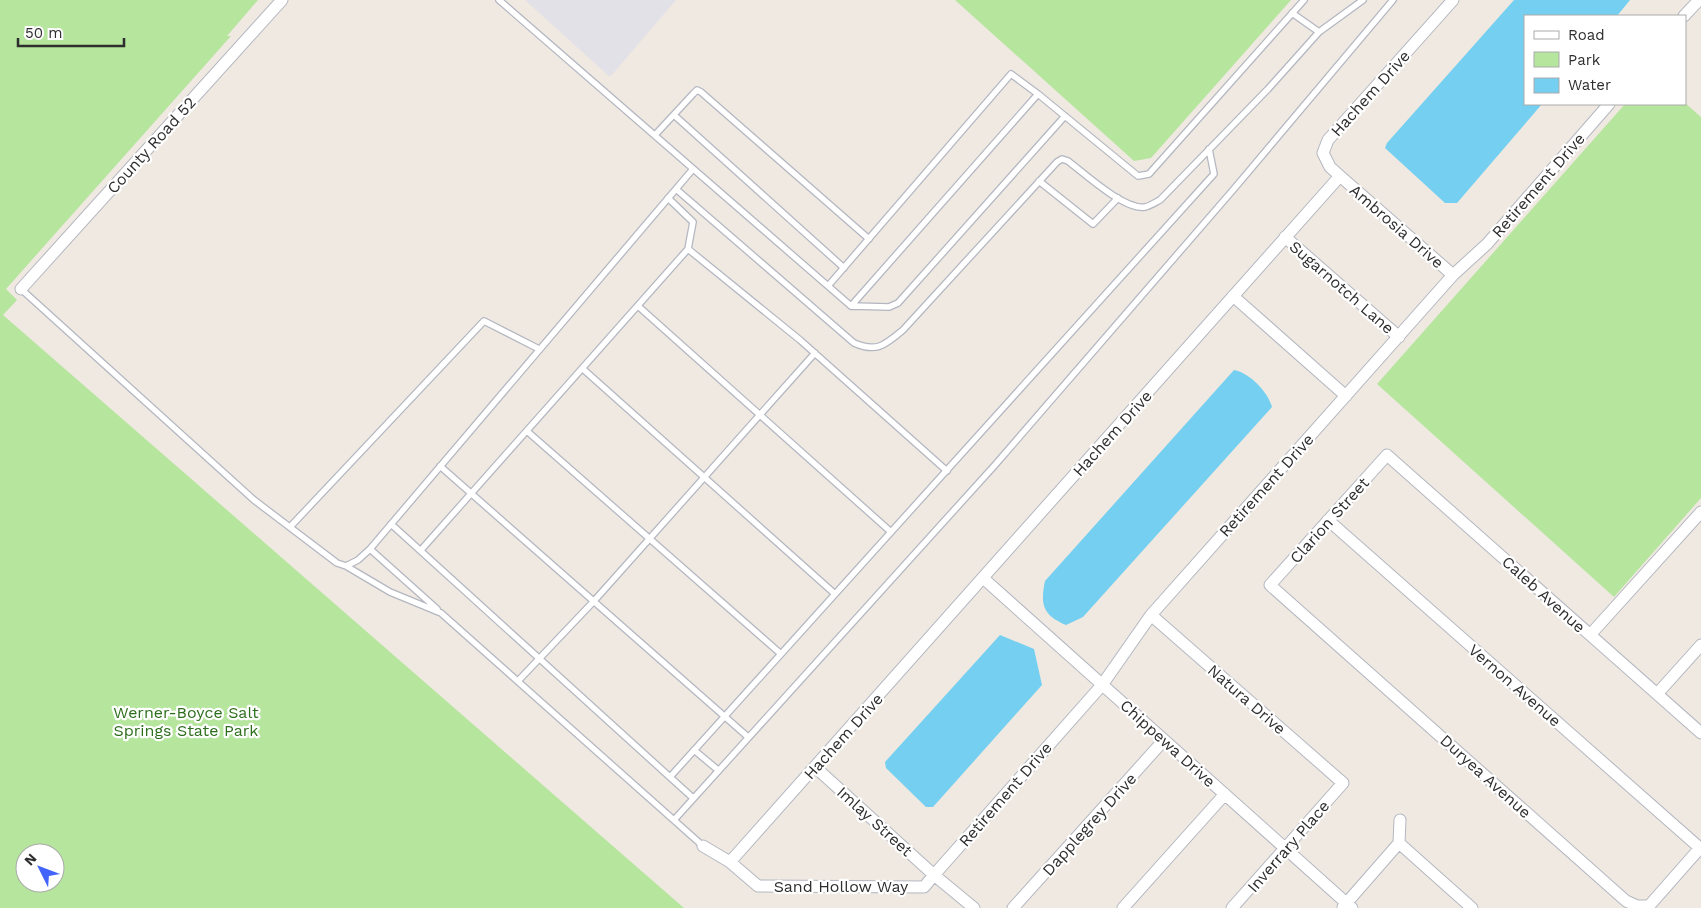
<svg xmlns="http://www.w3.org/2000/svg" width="1701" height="908" font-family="'Work Sans',sans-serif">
  <rect width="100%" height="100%" fill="#efe9e1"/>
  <path fill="#e3e1e8" d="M 525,0 L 676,0 L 610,77 Z"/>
  <path fill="#b6e59e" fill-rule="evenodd" d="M 0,0 L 258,0 L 227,36 L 231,36 L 6,289 L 17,300 L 3,315 L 684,908 L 0,908 ZM 25,853 L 55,853 L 55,883 L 25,883 Z
    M 955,0 L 1291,0 L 1151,158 L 1134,161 Z
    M 1685,103 L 1701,117 L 1701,498 L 1614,597 L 1377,384 L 1625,104 Z"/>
  <path fill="#75cff0" d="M 1514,0 L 1630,0 L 1617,16 L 1525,16 L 1525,104 L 1542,104 L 1457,203 L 1445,203 L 1385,148 L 1387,143 Z
    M 1234,370 C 1250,373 1268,392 1272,407 L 1083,617 L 1066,625 C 1043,615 1040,605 1045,581 Z
    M 1000,635 L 1034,649 L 1042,685 L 933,807 L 926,807 L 886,768 L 885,762 Z"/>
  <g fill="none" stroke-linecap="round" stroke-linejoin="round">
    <g stroke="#b4b7c1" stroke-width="8">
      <path id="service" d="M 499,0 L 851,306 L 1038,94 L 1138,176 L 1149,174 L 1304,0
        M 1292,13 L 1319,32 L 1363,0
        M 674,115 L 844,268
        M 655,135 L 693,94 L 697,90 L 701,92 L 869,239
        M 1039,181 L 1093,224 L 1118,198
        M 676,189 L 854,343 C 877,353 885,345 903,330 L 1057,162 L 1062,159 L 1068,161 C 1085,174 1124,210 1145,207 C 1150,206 1156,202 1160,200 L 1268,89 L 1319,32
        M 688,249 L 800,340 L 947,471
        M 828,286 L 1011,74 L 1038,94
        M 21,289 L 254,500 L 337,563 L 346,566 L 358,560 L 370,549 L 693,169
        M 638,306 L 891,532
        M 851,306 L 889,307 L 898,303 L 1065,116
        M 583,369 L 835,594
        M 528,432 L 781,654
        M 440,466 L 748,737
        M 391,524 L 693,798
        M 290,527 L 484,321 L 539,349
        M 370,549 L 437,609
        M 421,550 L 688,249 L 693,222 L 668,198
        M 346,566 L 390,592 L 441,613 L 703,846
        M 518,681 L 594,601 L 815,353
        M 694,750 L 718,770
        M 670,777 L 1214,174 L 1209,149
        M 674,820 L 995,465 L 1233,190 L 1393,0"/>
    </g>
    <g stroke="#b4b7c1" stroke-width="13">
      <path id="minor" d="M 1453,0 L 1328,140 L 1323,153 L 1330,167 L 1340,176 L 1453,275
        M 1684,16 L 1699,0
        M 1285,237 L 1399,337
        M 21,289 L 282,0
        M 1233,296 L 1346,396
        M 1328,520 L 1701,849
        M 983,578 L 1352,908
        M 1151,615 L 1343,783 L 1232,908
        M 1590,635 L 1701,512
        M 1657,694 L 1701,645
        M 815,767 L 934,875 L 1102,685 L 1151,615 L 1453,275 L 1487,244 L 1609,104
        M 1399,843 L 1472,908
        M 703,846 L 730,862 L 758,886 L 924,887 L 934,875 L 974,908
        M 1700,848 L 1649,906 L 1637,906 L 1626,901 L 1270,585 L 1387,455 L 1701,733
        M 730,862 L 1340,176
        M 1343,907 L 1399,843 L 1400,820
        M 1013,908 L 1164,740
        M 1123,908 L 1225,794"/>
    </g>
    <use href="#service" stroke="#fff" stroke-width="5.5"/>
    <use href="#minor" stroke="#fff" stroke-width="11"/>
  </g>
  <g text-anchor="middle" stroke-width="4.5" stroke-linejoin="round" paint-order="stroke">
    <g font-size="16" fill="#2e2e2e" stroke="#fff">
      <text transform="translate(1370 93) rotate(-48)" y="6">Hachem Drive</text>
      <text transform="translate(151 145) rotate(-48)" y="6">County Road 52</text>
      <text transform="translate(1538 185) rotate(-49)" y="6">Retirement Drive</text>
      <text transform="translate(1397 226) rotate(41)" y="6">Ambrosia Drive</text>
      <text transform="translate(1342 287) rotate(41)" y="6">Sugarnotch Lane</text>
      <text transform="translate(1112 433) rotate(-48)" y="6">Hachem Drive</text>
      <text transform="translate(1266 485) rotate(-48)" y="6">Retirement Drive</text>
      <text transform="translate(1329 520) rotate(-48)" y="6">Clarion Street</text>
      <text transform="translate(1544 594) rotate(42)" y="6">Caleb Avenue</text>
      <text transform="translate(1515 685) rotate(41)" y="6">Vernon Avenue</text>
      <text transform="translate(1247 699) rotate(41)" y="6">Natura Drive</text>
      <text transform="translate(843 736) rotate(-48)" y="6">Hachem Drive</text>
      <text transform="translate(1168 743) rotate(42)" y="6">Chippewa Drive</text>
      <text transform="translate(1486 776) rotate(42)" y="6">Duryea Avenue</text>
      <text transform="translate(1005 794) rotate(-49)" y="6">Retirement Drive</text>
      <text transform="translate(875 821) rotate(42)" y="6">Imlay Street</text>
      <text transform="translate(1089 824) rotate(-48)" y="6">Dapplegrey Drive</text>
      <text transform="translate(1288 846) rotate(-49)" y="6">Inverrary Place</text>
      <text x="841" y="892">Sand Hollow Way</text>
    </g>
    <g font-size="16" fill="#2c6e1b" stroke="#fff">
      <text x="186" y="718">Werner-Boyce Salt<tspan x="186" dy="18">Springs State Park</tspan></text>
    </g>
  </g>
  <rect x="1524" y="15" width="162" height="90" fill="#ffffff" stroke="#ababab"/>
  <rect x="1534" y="31" width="25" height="8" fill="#ffffff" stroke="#ababab"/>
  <text x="1568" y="40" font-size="15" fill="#2e2e2e">Road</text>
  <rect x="1534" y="52" width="25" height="15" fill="#b6e59e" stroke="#ababab"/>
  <text x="1568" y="65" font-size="15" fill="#2e2e2e">Park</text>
  <rect x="1534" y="78" width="25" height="15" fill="#75cff0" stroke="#ababab"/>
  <text x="1568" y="90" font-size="15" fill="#2e2e2e">Water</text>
  <g transform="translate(40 868) rotate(312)"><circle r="24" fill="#ffffff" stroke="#ababab"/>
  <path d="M0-4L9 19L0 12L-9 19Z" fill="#4264fb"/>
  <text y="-8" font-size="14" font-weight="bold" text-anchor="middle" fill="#2e2e2e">N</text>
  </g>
  <path d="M18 38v8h106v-8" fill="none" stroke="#2e2e2e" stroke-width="2.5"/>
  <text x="25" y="38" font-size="15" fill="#2e2e2e" stroke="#ffffff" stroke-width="4" paint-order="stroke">50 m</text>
</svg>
